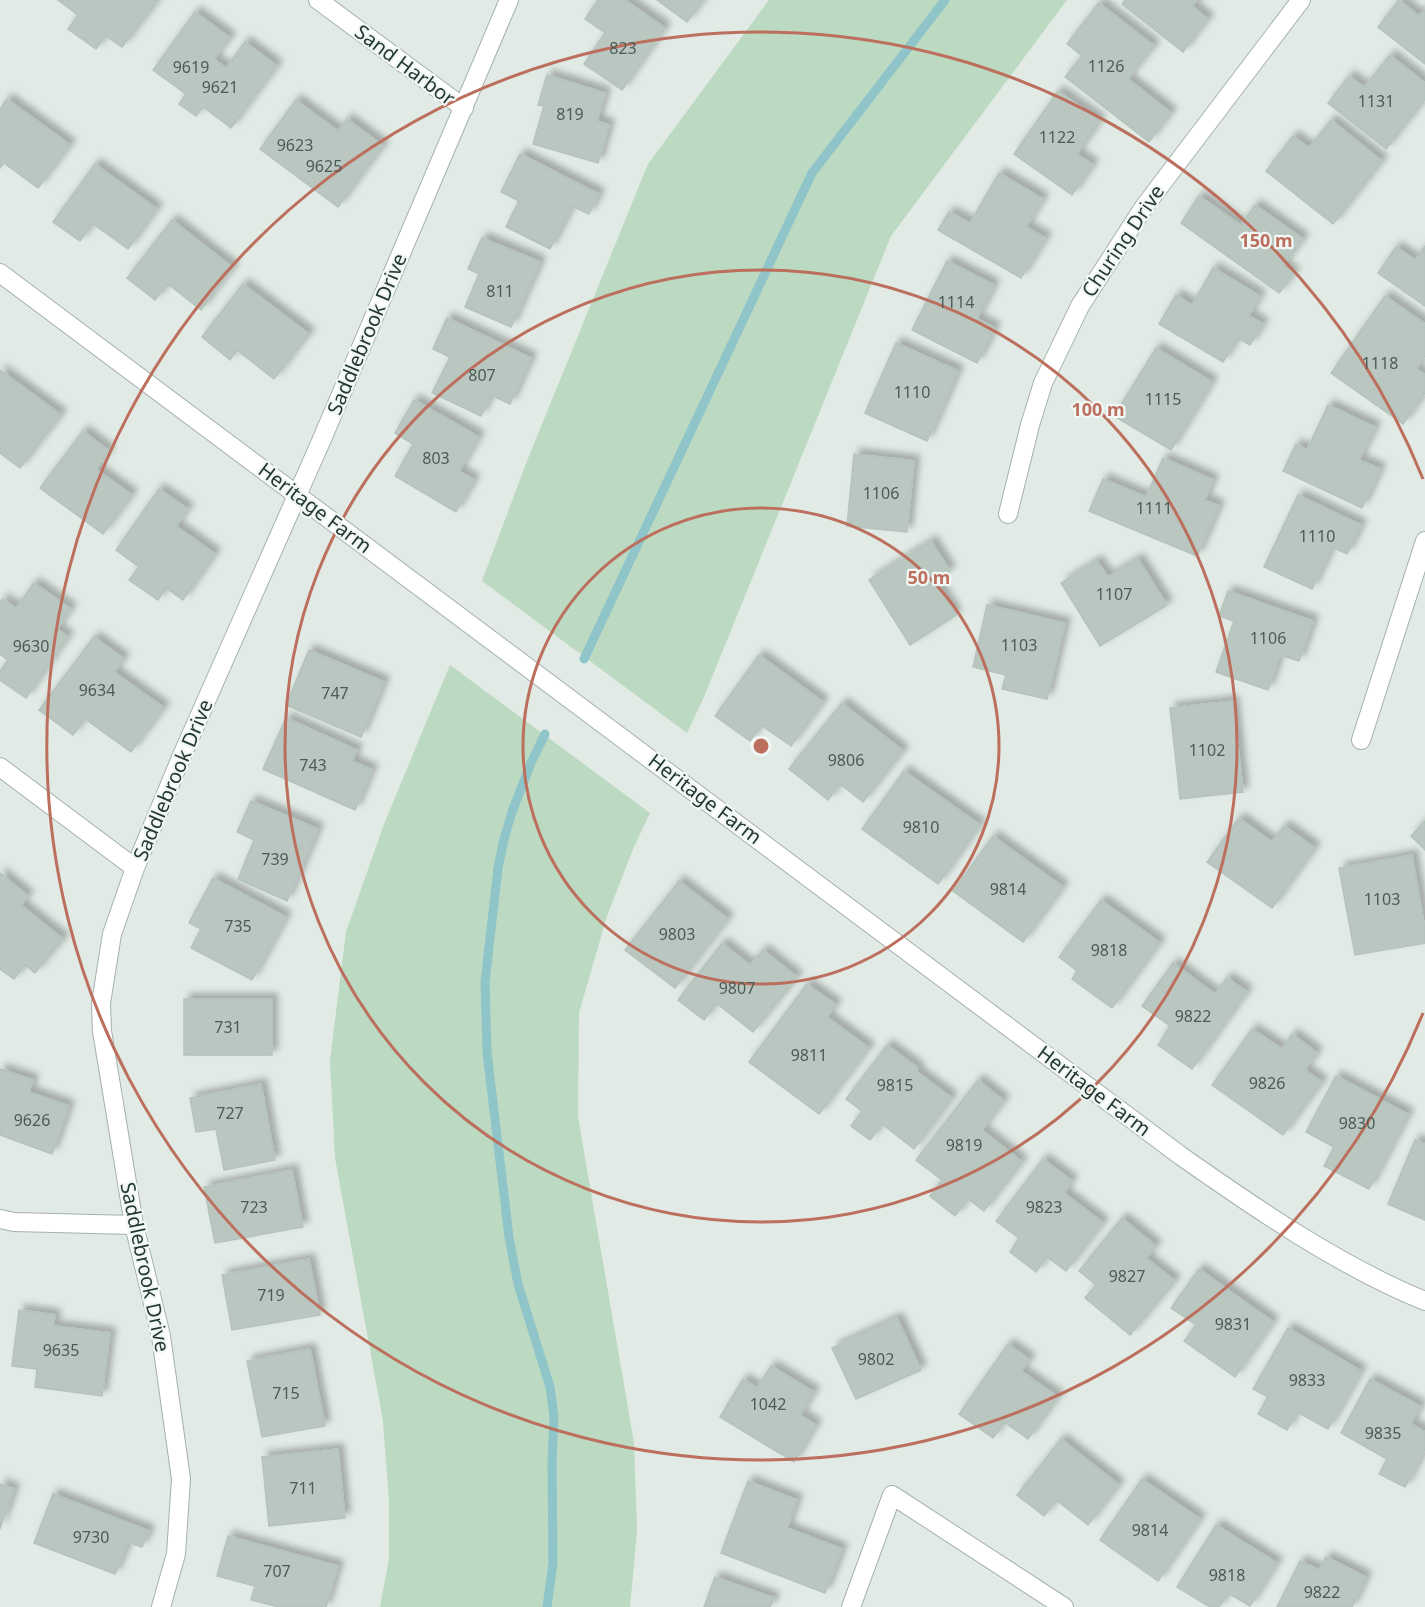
<svg xmlns="http://www.w3.org/2000/svg" width="1425" height="1607" font-family="'Noto Sans',sans-serif">
  <defs>
    <filter id="shadow"><feDropShadow dx="5.5" dy="-5.5" stdDeviation="3" flood-color="#0004"/></filter>
  </defs>
  <rect width="100%" height="100%" fill="#e1eae5"/>
  <path fill="#bcd9c2" d="M 769,0 L 1067,0 L 891,236 L 704,697 L 687,733 L 482,581 L 527,461 L 648,164 Z
    M 450,665 L 650,813 L 633,849 L 607,916 L 579,1013 L 578,1117 L 634,1443 L 637,1531 L 630,1607 L 380,1607 L 389,1559 L 389,1502 L 383,1421 L 335,1158 L 330,1061 L 346,932 L 384,824 Z"/>
  <g fill="none" stroke-linecap="round" stroke-linejoin="round">
    <path stroke="#8fc4c9" stroke-width="9" d="M 584,659 L 812,173 L 945,0
      M 545,734 L 531,763 L 512,812 L 504,839 L 498,868 L 485,982 L 487,1052 L 509,1237 L 518,1284 L 550,1387 L 554,1416 L 552,1462 L 553,1563 L 547,1607"/>
  </g>
  <path fill="#bac7c1" stroke="#b4c3bc" stroke-width="1.5" filter="url(#shadow)" d="M 58,0 L 158,0 L 122,47 L 106,36 L 96,49 L 68,29 L 78,15 Z
    M 598,0 L 625,0 L 665,28 L 622,90 L 584,64 L 605,33 L 585,19 Z
    M 657,0 L 703,0 L 687,22 Z
    M 1125,0 L 1197,0 L 1192,6 L 1208,19 L 1183,52 L 1122,4 Z
    M 1399,0 L 1419,16 L 1425,9 L 1425,64 L 1378,27 Z
    M 1099,3 L 1154,46 L 1128,79 L 1171,113 L 1149,142 L 1065,77 L 1082,56 L 1067,44 Z
    M 195,12 L 230,38 L 214,59 L 226,68 L 245,42 L 277,66 L 231,128 L 203,107 L 196,116 L 179,104 L 186,94 L 153,70 Z
    M 1390,55 L 1425,83 L 1425,99 L 1386,149 L 1328,103 L 1349,76 L 1364,87 Z
    M 547,75 L 605,93 L 597,121 L 609,125 L 598,163 L 533,144 L 544,106 L 538,105 Z
    M 1058,91 L 1100,121 L 1077,154 L 1093,165 L 1072,195 L 1014,154 Z
    M 7,99 L 70,145 L 38,188 L 4,163 L 0,168 L 0,109 Z
    M 296,100 L 338,131 L 347,119 L 383,146 L 338,207 L 260,149 Z
    M 1331,120 L 1382,161 L 1333,224 L 1266,171 L 1293,136 L 1309,148 Z
    M 520,154 L 599,194 L 589,214 L 572,206 L 550,249 L 506,227 L 519,201 L 501,192 Z
    M 95,164 L 157,209 L 128,249 L 93,224 L 80,241 L 53,222 Z
    M 999,173 L 1043,199 L 1026,227 L 1046,238 L 1021,278 L 938,230 L 949,212 L 970,223 Z
    M 1199,196 L 1241,225 L 1255,205 L 1303,239 L 1283,266 L 1294,273 L 1279,293 L 1181,223 Z
    M 172,220 L 233,268 L 201,310 L 168,284 L 155,300 L 127,278 Z
    M 482,238 L 540,262 L 511,327 L 465,307 L 479,274 L 468,269 Z
    M 1425,246 L 1425,306 L 1378,273 L 1396,247 L 1415,260 Z
    M 947,261 L 994,285 L 977,319 L 995,328 L 977,363 L 912,330 Z
    M 1213,268 L 1260,296 L 1249,316 L 1263,324 L 1250,345 L 1238,338 L 1223,362 L 1159,324 L 1176,295 L 1192,305 Z
    M 243,284 L 309,334 L 274,379 L 237,350 L 230,360 L 202,337 Z
    M 1385,296 L 1425,324 L 1425,356 L 1416,369 L 1425,375 L 1425,393 L 1403,424 L 1331,373 Z
    M 447,318 L 531,358 L 510,404 L 491,395 L 481,416 L 432,393 L 450,357 L 433,349 Z
    M 896,343 L 958,371 L 927,441 L 865,413 Z
    M 1156,348 L 1212,382 L 1171,450 L 1114,416 Z
    M 0,370 L 61,415 L 20,468 L 0,453 Z
    M 414,400 L 479,437 L 459,471 L 474,480 L 456,512 L 395,476 L 413,444 L 395,433 Z
    M 1328,405 L 1375,427 L 1359,460 L 1380,469 L 1362,508 L 1283,471 L 1296,444 L 1307,450 Z
    M 83,431 L 109,451 L 96,469 L 132,495 L 103,534 L 40,488 Z
    M 854,454 L 914,461 L 907,532 L 847,526 Z
    M 1163,458 L 1213,480 L 1205,500 L 1219,506 L 1197,556 L 1089,511 L 1103,479 L 1146,497 Z
    M 159,489 L 188,509 L 176,526 L 215,554 L 183,600 L 166,588 L 158,600 L 129,580 L 139,567 L 116,550 Z
    M 1298,495 L 1361,525 L 1347,554 L 1332,547 L 1312,589 L 1264,567 Z
    M 931,541 L 950,571 L 935,581 L 956,615 L 910,645 L 869,580 Z
    M 1138,559 L 1167,605 L 1100,646 L 1061,583 L 1097,561 L 1108,577 Z
    M 34,583 L 71,609 L 57,629 L 68,637 L 26,698 L 0,680 L 0,671 L 8,660 L 0,654 L 0,602 L 2,599 L 16,608 Z
    M 1228,591 L 1313,621 L 1299,661 L 1280,655 L 1268,690 L 1216,672 L 1234,621 L 1219,616 Z
    M 987,605 L 1065,623 L 1047,699 L 1002,689 L 1006,675 L 973,667 Z
    M 94,637 L 124,659 L 114,672 L 164,708 L 131,752 L 85,719 L 73,735 L 39,710 Z
    M 309,650 L 384,682 L 361,737 L 286,705 Z
    M 759,655 L 823,702 L 791,746 L 761,725 L 750,741 L 715,716 Z
    M 1233,701 L 1243,792 L 1180,799 L 1170,708 Z
    M 842,703 L 903,751 L 863,802 L 840,784 L 828,800 L 789,769 Z
    M 286,718 L 357,750 L 352,761 L 372,770 L 355,810 L 263,769 Z
    M 904,771 L 980,825 L 938,884 L 862,829 Z
    M 251,801 L 318,829 L 287,901 L 238,879 L 254,840 L 237,832 Z
    M 1239,818 L 1272,842 L 1284,826 L 1315,848 L 1272,908 L 1207,862 Z
    M 1425,821 L 1425,850 L 1411,836 Z
    M 993,836 L 1063,887 L 1023,942 L 953,891 Z
    M 1412,855 L 1425,930 L 1425,943 L 1355,955 L 1339,868 Z
    M 0,873 L 28,896 L 21,905 L 63,939 L 35,973 L 25,965 L 14,979 L 0,969 Z
    M 213,878 L 286,917 L 252,980 L 191,948 L 201,929 L 189,923 Z
    M 679,881 L 728,919 L 675,988 L 625,950 Z
    M 1101,900 L 1160,943 L 1112,1008 L 1072,979 L 1077,971 L 1059,957 Z
    M 722,943 L 750,965 L 763,950 L 797,977 L 753,1032 L 716,1003 L 704,1020 L 678,1000 Z
    M 1173,963 L 1215,994 L 1227,978 L 1247,992 L 1192,1069 L 1158,1045 L 1170,1026 L 1142,1006 Z
    M 807,984 L 836,1005 L 827,1017 L 869,1048 L 819,1114 L 749,1062 Z
    M 184,999 L 272,999 L 272,1055 L 184,1055 Z
    M 1252,1029 L 1282,1049 L 1292,1034 L 1317,1053 L 1305,1070 L 1322,1082 L 1283,1135 L 1212,1085 Z
    M 887,1045 L 918,1068 L 916,1071 L 952,1098 L 914,1149 L 882,1124 L 870,1140 L 851,1126 L 862,1111 L 846,1099 Z
    M 0,1069 L 33,1080 L 29,1092 L 69,1106 L 52,1154 L 0,1135 Z
    M 1336,1076 L 1408,1114 L 1369,1189 L 1324,1166 L 1334,1147 L 1306,1132 Z
    M 978,1080 L 1004,1101 L 982,1130 L 1022,1162 L 984,1211 L 968,1199 L 955,1216 L 930,1196 L 942,1180 L 916,1160 Z
    M 261,1084 L 275,1160 L 224,1170 L 216,1129 L 196,1132 L 190,1098 Z
    M 1415,1140 L 1425,1144 L 1425,1220 L 1388,1204 Z
    M 1043,1159 L 1072,1181 L 1064,1193 L 1103,1223 L 1066,1271 L 1047,1257 L 1036,1272 L 1010,1252 L 1019,1238 L 996,1221 Z
    M 292,1170 L 303,1227 L 215,1243 L 204,1187 Z
    M 1122,1218 L 1156,1246 L 1146,1258 L 1175,1281 L 1130,1335 L 1085,1298 L 1096,1285 L 1079,1271 Z
    M 309,1259 L 320,1315 L 232,1330 L 222,1275 Z
    M 1199,1269 L 1273,1322 L 1235,1377 L 1184,1341 L 1196,1325 L 1171,1308 Z
    M 19,1310 L 55,1315 L 53,1326 L 110,1333 L 102,1396 L 35,1387 L 37,1369 L 12,1366 Z
    M 897,1318 L 921,1370 L 856,1399 L 832,1348 Z
    M 1288,1328 L 1361,1371 L 1328,1429 L 1297,1412 L 1287,1430 L 1258,1414 L 1268,1397 L 1253,1389 Z
    M 1008,1344 L 1030,1360 L 1021,1371 L 1058,1397 L 1028,1439 L 1004,1422 L 993,1438 L 959,1414 Z
    M 310,1349 L 325,1426 L 262,1437 L 247,1361 Z
    M 771,1366 L 814,1392 L 800,1415 L 816,1425 L 794,1462 L 720,1417 L 743,1379 L 757,1388 Z
    M 1370,1379 L 1420,1406 L 1411,1424 L 1425,1432 L 1425,1449 L 1405,1487 L 1379,1474 L 1387,1459 L 1341,1433 Z
    M 1061,1439 L 1119,1485 L 1088,1525 L 1056,1500 L 1044,1516 L 1017,1495 Z
    M 338,1449 L 345,1518 L 269,1526 L 262,1457 Z
    M 1142,1479 L 1200,1519 L 1158,1581 L 1100,1540 Z
    M 748,1481 L 797,1500 L 787,1528 L 842,1549 L 825,1593 L 721,1553 Z
    M 0,1484 L 14,1489 L 0,1529 Z
    M 53,1494 L 149,1531 L 142,1547 L 128,1542 L 115,1574 L 34,1543 Z
    M 1216,1525 L 1277,1563 L 1250,1606 L 1228,1593 L 1219,1607 L 1210,1607 L 1177,1587 Z
    M 228,1536 L 338,1566 L 326,1607 L 279,1607 L 251,1600 L 255,1586 L 217,1576 Z
    M 1326,1557 L 1366,1577 L 1352,1607 L 1277,1607 L 1300,1561 L 1319,1570 Z
    M 715,1577 L 774,1598 L 770,1607 L 704,1607 Z"/>
  <g fill="none" stroke-linecap="round" stroke-linejoin="round">
    <g stroke="#a5b1ac" stroke-width="20">
      <path id="minor" d="M 318,0 L 464,108
        M 1008,514 L 1030,425 L 1043,383 L 1080,306 L 1144,207 L 1301,0
        M 1361,740 L 1425,541
        M 0,767 L 135,868
        M 0,1219 L 14,1222 L 134,1225
        M 161,1607 L 176,1554 L 181,1479 L 161,1336 L 134,1225 L 102,1031 L 101,1003 L 112,934 L 135,868 L 183,753 L 322,439 L 509,0
        M 851,1607 L 892,1495 L 1064,1607"/>
    </g>
    <g stroke="#a5b1ac" stroke-width="20">
      <path id="tertiary" d="M 0,273 L 1181,1156 C 1255,1208 1341,1267 1425,1301"/>
    </g>
    <use href="#minor" stroke="#fff" stroke-width="18"/>
    <use href="#tertiary" stroke="#fff" stroke-width="18"/>
  </g>
  <g fill="none" stroke="#bc6f5d" stroke-width="3">
    <circle cx="761" cy="746" r="238"/>
    <circle cx="761" cy="746" r="476"/>
    <path d="M1423 1013A714 714 0 1 1 1423 479"/>
  </g>
  <g text-anchor="middle" stroke-width="4.5" stroke-linejoin="round" paint-order="stroke">
    <g font-size="16" fill="#4a5c56">
      <text x="623" y="54">823</text>
      <text x="1106" y="72">1126</text>
      <text x="191" y="73">9619</text>
      <text x="220" y="93">9621</text>
      <text x="1376" y="107">1131</text>
      <text x="570" y="120">819</text>
      <text x="1057" y="143">1122</text>
      <text x="295" y="151">9623</text>
      <text x="324" y="172">9625</text>
      <text x="500" y="297">811</text>
      <text x="956" y="308">1114</text>
      <text x="1380" y="369">1118</text>
      <text x="482" y="381">807</text>
      <text x="912" y="398">1110</text>
      <text x="1163" y="405">1115</text>
      <text x="436" y="464">803</text>
      <text x="881" y="499">1106</text>
      <text x="1154" y="514">1111</text>
      <text x="1317" y="542">1110</text>
      <text x="1114" y="600">1107</text>
      <text x="1268" y="644">1106</text>
      <text x="1019" y="651">1103</text>
      <text x="31" y="652">9630</text>
      <text x="97" y="696">9634</text>
      <text x="335" y="699">747</text>
      <text x="1207" y="756">1102</text>
      <text x="846" y="766">9806</text>
      <text x="313" y="771">743</text>
      <text x="921" y="833">9810</text>
      <text x="275" y="865">739</text>
      <text x="1008" y="895">9814</text>
      <text x="1382" y="905">1103</text>
      <text x="238" y="932">735</text>
      <text x="677" y="940">9803</text>
      <text x="1109" y="956">9818</text>
      <text x="737" y="994">9807</text>
      <text x="1193" y="1022">9822</text>
      <text x="228" y="1033">731</text>
      <text x="809" y="1061">9811</text>
      <text x="1267" y="1089">9826</text>
      <text x="895" y="1091">9815</text>
      <text x="230" y="1119">727</text>
      <text x="32" y="1126">9626</text>
      <text x="1357" y="1129">9830</text>
      <text x="964" y="1151">9819</text>
      <text x="254" y="1213">723</text>
      <text x="1044" y="1213">9823</text>
      <text x="1127" y="1282">9827</text>
      <text x="271" y="1301">719</text>
      <text x="1233" y="1330">9831</text>
      <text x="61" y="1356">9635</text>
      <text x="876" y="1365">9802</text>
      <text x="1307" y="1386">9833</text>
      <text x="286" y="1399">715</text>
      <text x="768" y="1410">1042</text>
      <text x="1383" y="1439">9835</text>
      <text x="303" y="1494">711</text>
      <text x="1150" y="1536">9814</text>
      <text x="91" y="1543">9730</text>
      <text x="277" y="1577">707</text>
      <text x="1227" y="1581">9818</text>
      <text x="1322" y="1598">9822</text>
    </g>
    <g font-size="20" fill="#243932" stroke="#f1f7f4">
      <text transform="translate(405 65) rotate(37)" y="7">Sand Harbor</text>
      <text transform="translate(1123 241) rotate(-56)" y="7">Churing Drive</text>
      <text transform="translate(367 334) rotate(-67)" y="7">Saddlebrook Drive</text>
      <text transform="translate(315 508) rotate(37)" y="7">Heritage Farm</text>
      <text transform="translate(173 780) rotate(-67)" y="7">Saddlebrook Drive</text>
      <text transform="translate(705 799) rotate(37)" y="7">Heritage Farm</text>
      <text transform="translate(1094 1091) rotate(37)" y="7">Heritage Farm</text>
      <text transform="translate(145 1267) rotate(78)" y="7">Saddlebrook Drive</text>
    </g>
  </g>
  <circle cx="761" cy="746" r="9" fill="#bc6f5d" stroke="#f1f7f4" stroke-width="3"/>
  <g font-size="18" text-anchor="middle" font-weight="bold" fill="#bc6f5d" stroke="#f1f7f4" stroke-width="4.5" stroke-linejoin="round" paint-order="stroke">
    <text x="1266" y="247">150 m</text>
    <text x="1098" y="416">100 m</text>
    <text x="929" y="584">50 m</text>
  </g>
</svg>
